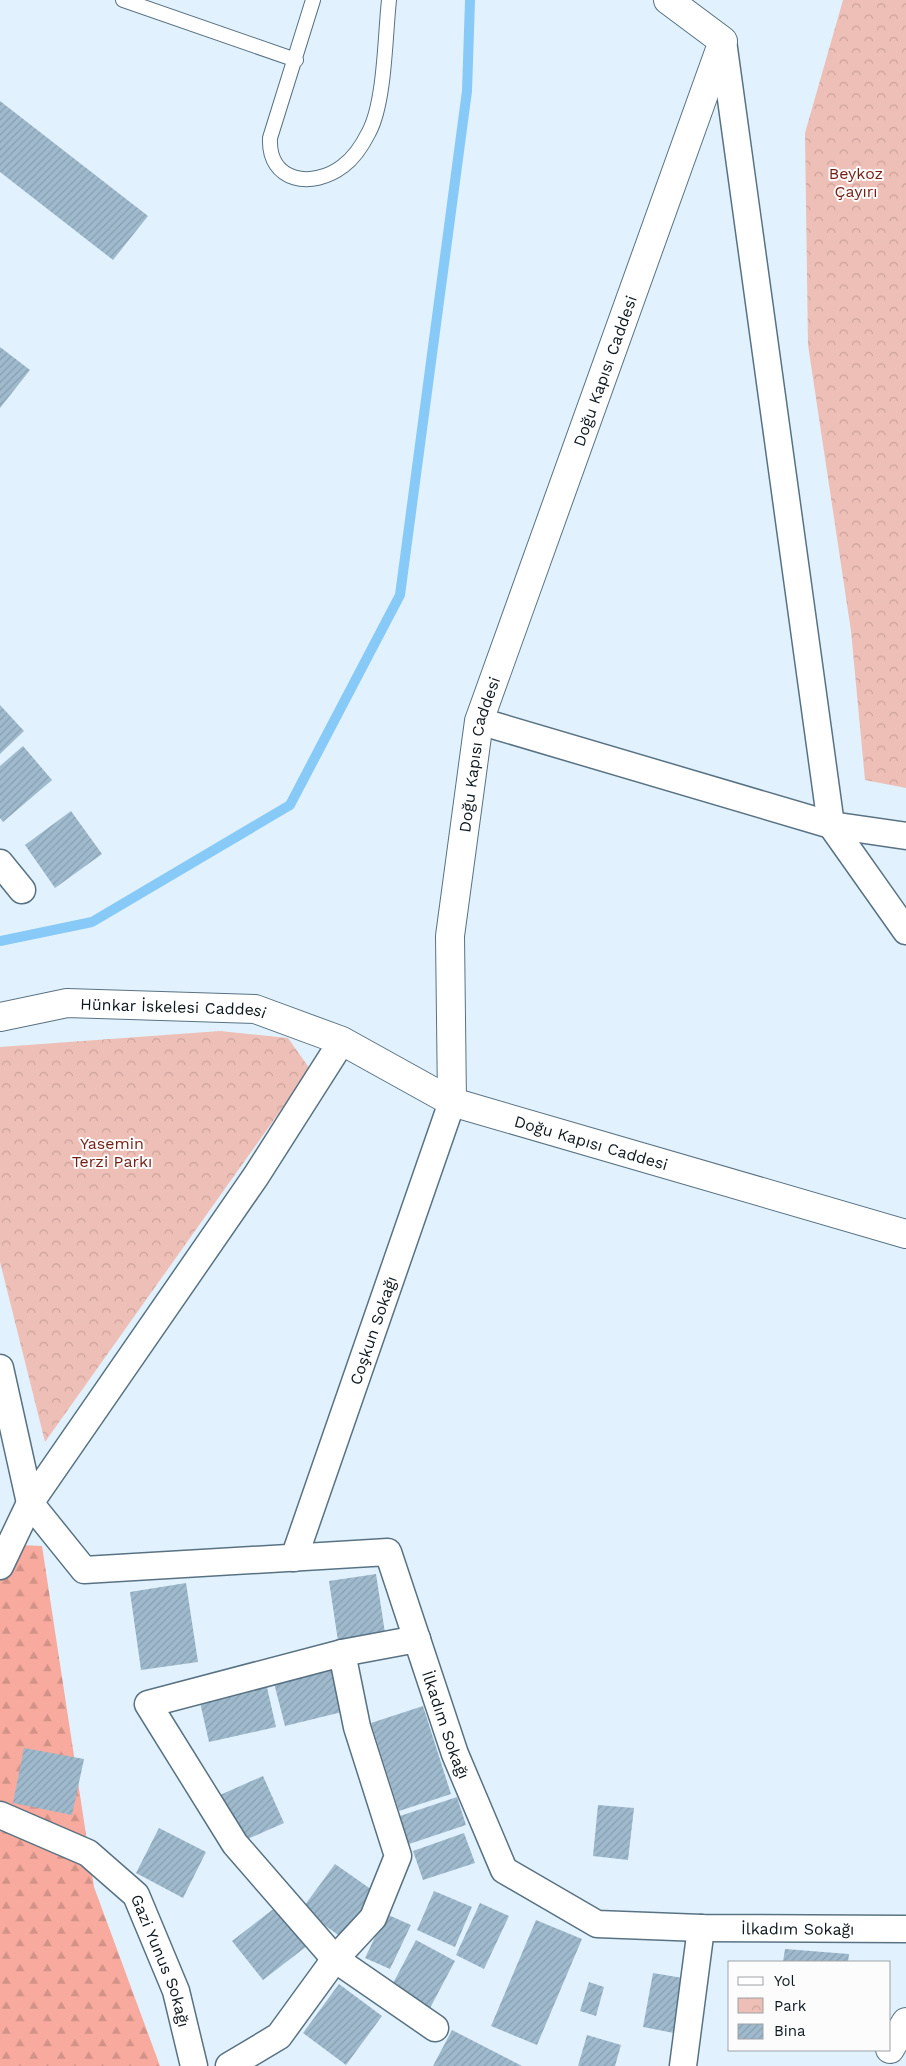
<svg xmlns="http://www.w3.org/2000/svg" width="906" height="2066" font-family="'Work Sans',sans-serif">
  <defs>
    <pattern id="forest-firs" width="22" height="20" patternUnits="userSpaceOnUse" patternTransform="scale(1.25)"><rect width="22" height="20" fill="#f7aa9d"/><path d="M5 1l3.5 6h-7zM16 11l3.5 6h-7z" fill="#d39287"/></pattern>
    <pattern id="park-crowns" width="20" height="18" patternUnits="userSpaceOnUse" patternTransform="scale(1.25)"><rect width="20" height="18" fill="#eebfb6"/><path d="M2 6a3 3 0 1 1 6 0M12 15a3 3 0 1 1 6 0" fill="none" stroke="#cba39c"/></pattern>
    <pattern id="building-hatch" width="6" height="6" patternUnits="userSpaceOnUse" patternTransform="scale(1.25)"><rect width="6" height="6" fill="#9fbacd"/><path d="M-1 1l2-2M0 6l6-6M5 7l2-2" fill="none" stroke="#889fb0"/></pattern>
  </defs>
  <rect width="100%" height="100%" fill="#e1f2fe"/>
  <path fill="url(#forest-firs)" d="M 0,1544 L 42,1546 L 94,1887 L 160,2066 L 0,2066 Z"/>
  <path fill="url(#park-crowns)" d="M 843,0 L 906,0 L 906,788 L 865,780 L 851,631 L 808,345 L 805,133 Z
    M 220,1031 L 288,1038 L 310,1069 L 45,1442 L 0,1262 L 0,1047 Z"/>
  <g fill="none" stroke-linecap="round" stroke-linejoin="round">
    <path stroke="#87caf7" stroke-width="10" d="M 0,941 L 92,922 L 290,805 L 400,595 L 467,91 L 470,0"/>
  </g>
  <path fill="url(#building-hatch)" d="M 0,101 L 148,216 L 113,260 L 0,172 Z
    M 0,347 L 30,370 L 0,408 Z
    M 0,705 L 24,731 L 0,754 Z
    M 23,746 L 52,780 L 3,822 L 0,818 L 0,766 Z
    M 71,811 L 102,854 L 55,888 L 25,845 Z
    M 376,1574 L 385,1633 L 338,1641 L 329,1581 Z
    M 186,1583 L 198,1662 L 141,1670 L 130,1592 Z
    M 331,1668 L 342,1712 L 285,1726 L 274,1683 Z
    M 266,1683 L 276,1727 L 209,1742 L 199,1698 Z
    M 423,1706 L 451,1794 L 399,1811 L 371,1723 Z
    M 24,1748 L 84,1759 L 72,1815 L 13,1803 Z
    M 263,1776 L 284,1823 L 241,1842 L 220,1795 Z
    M 457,1797 L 466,1825 L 403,1846 L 394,1818 Z
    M 598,1805 L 634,1808 L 628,1860 L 593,1856 Z
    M 159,1828 L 206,1852 L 183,1898 L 136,1873 Z
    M 464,1833 L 475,1863 L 423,1880 L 413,1851 Z
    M 335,1864 L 375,1892 L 341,1937 L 302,1909 Z
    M 434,1891 L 472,1907 L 455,1947 L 417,1930 Z
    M 480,1903 L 509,1916 L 484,1969 L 456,1955 Z
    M 276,1907 L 307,1946 L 263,1980 L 232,1941 Z
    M 386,1914 L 411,1925 L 390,1969 L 365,1958 Z
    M 536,1920 L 582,1939 L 537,2045 L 491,2026 Z
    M 416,1940 L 455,1961 L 430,2008 L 391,1987 Z
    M 785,1949 L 849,1954 L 848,1962 L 783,1962 Z
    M 653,1973 L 689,1979 L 679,2034 L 643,2027 Z
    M 589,1982 L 604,1987 L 596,2016 L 580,2011 Z
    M 339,1984 L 382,2016 L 346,2065 L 303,2033 Z
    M 452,2030 L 522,2066 L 433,2066 Z
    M 587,2035 L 621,2045 L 615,2066 L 578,2066 Z"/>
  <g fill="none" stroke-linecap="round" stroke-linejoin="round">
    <g stroke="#597283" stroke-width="16">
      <path id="service" d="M 123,0 L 296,60
        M 313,0 L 270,138 C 268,183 313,189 343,166 C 354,158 363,144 369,132 C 385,102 385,36 389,0"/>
    </g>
    <g stroke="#597283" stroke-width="29">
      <g id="minor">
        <path d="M 723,41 L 831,825 L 906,931"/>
        <path d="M 479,721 L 831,825 L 906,836"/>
        <path d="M 0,863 L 22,890"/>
        <path id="s1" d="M 0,1368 L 30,1503 L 84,1570 L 388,1552 L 455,1754 L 504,1870 L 597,1924 L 701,1928 L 906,1929"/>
        <path id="s2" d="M 294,1558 L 452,1102"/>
        <path d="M 0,1566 L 30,1503 L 256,1176 L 342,1041"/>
        <path d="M 417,1639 L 342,1653 L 148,1704 L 235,1844 L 335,1959 L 435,2028"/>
        <path id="s3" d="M 0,1815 L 88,1853 L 136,1895 L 176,1991 L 194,2066"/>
        <path d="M 229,2066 L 279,2036 L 335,1959 L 373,1918 L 398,1856 L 357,1727 L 342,1653"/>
        <path d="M 683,2066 L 701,1928"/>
      </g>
    </g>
    <g stroke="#597283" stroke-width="30">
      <g id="tertiary">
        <path id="s4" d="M 0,1017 L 67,1003 L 255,1009 L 342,1041 L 452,1102 L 906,1234"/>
        <path id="s5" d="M 452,1102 L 450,936 L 479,721 L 723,41 L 668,0"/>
      </g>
    </g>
    <g stroke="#597283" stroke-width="30">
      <path id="primary" d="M 890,2049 L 906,2022"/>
    </g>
    <use href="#service" stroke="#fff" stroke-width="14"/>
    <use href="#minor" stroke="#fff" stroke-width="26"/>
    <use href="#tertiary" stroke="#fff" stroke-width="28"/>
    <use href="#primary" stroke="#fff" stroke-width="28"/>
  </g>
  <g text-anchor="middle" stroke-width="4" stroke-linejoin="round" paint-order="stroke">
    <g font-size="16" fill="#741d13" stroke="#fcfcfc">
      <text x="856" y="179">Beykoz<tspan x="856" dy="18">Çayırı</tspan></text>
      <text x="112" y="1149">Yasemin<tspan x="112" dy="18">Terzi Parkı</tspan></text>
    </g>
    <g font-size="16" fill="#0e181f" stroke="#fcfcfc">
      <text dy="6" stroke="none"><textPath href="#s5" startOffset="755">Doğu Kapısı Caddesi</textPath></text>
      <text dy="6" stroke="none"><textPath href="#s5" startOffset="350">Doğu Kapısı Caddesi</textPath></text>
      <text dy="6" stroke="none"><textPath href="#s4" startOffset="175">Hünkar İskelesi Caddesi</textPath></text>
      <text dy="6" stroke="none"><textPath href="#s4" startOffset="620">Doğu Kapısı Caddesi</textPath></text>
      <text dy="6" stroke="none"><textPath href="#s2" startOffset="241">Coşkun Sokağı</textPath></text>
      <text dy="6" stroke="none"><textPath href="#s1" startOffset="711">İlkadım Sokağı</textPath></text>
      <text dy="6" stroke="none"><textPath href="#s1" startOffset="1176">İlkadım Sokağı</textPath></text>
      <text dy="6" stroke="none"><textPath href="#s3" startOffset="230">Gazi Yunus Sokağı</textPath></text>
    </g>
  </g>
  <rect x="728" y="1961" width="162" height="90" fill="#fcfcfc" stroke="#9da1a4"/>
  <rect x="738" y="1977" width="25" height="8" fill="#ffffff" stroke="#9da1a4"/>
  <text x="774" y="1986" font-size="15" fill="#0e181f">Yol</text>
  <rect x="738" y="1998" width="25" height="15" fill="url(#park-crowns)" stroke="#9da1a4"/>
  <text x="774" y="2011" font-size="15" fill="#0e181f">Park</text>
  <rect x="738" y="2024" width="25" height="15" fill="url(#building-hatch)" stroke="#9da1a4"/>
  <text x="774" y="2036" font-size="15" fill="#0e181f">Bina</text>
</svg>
